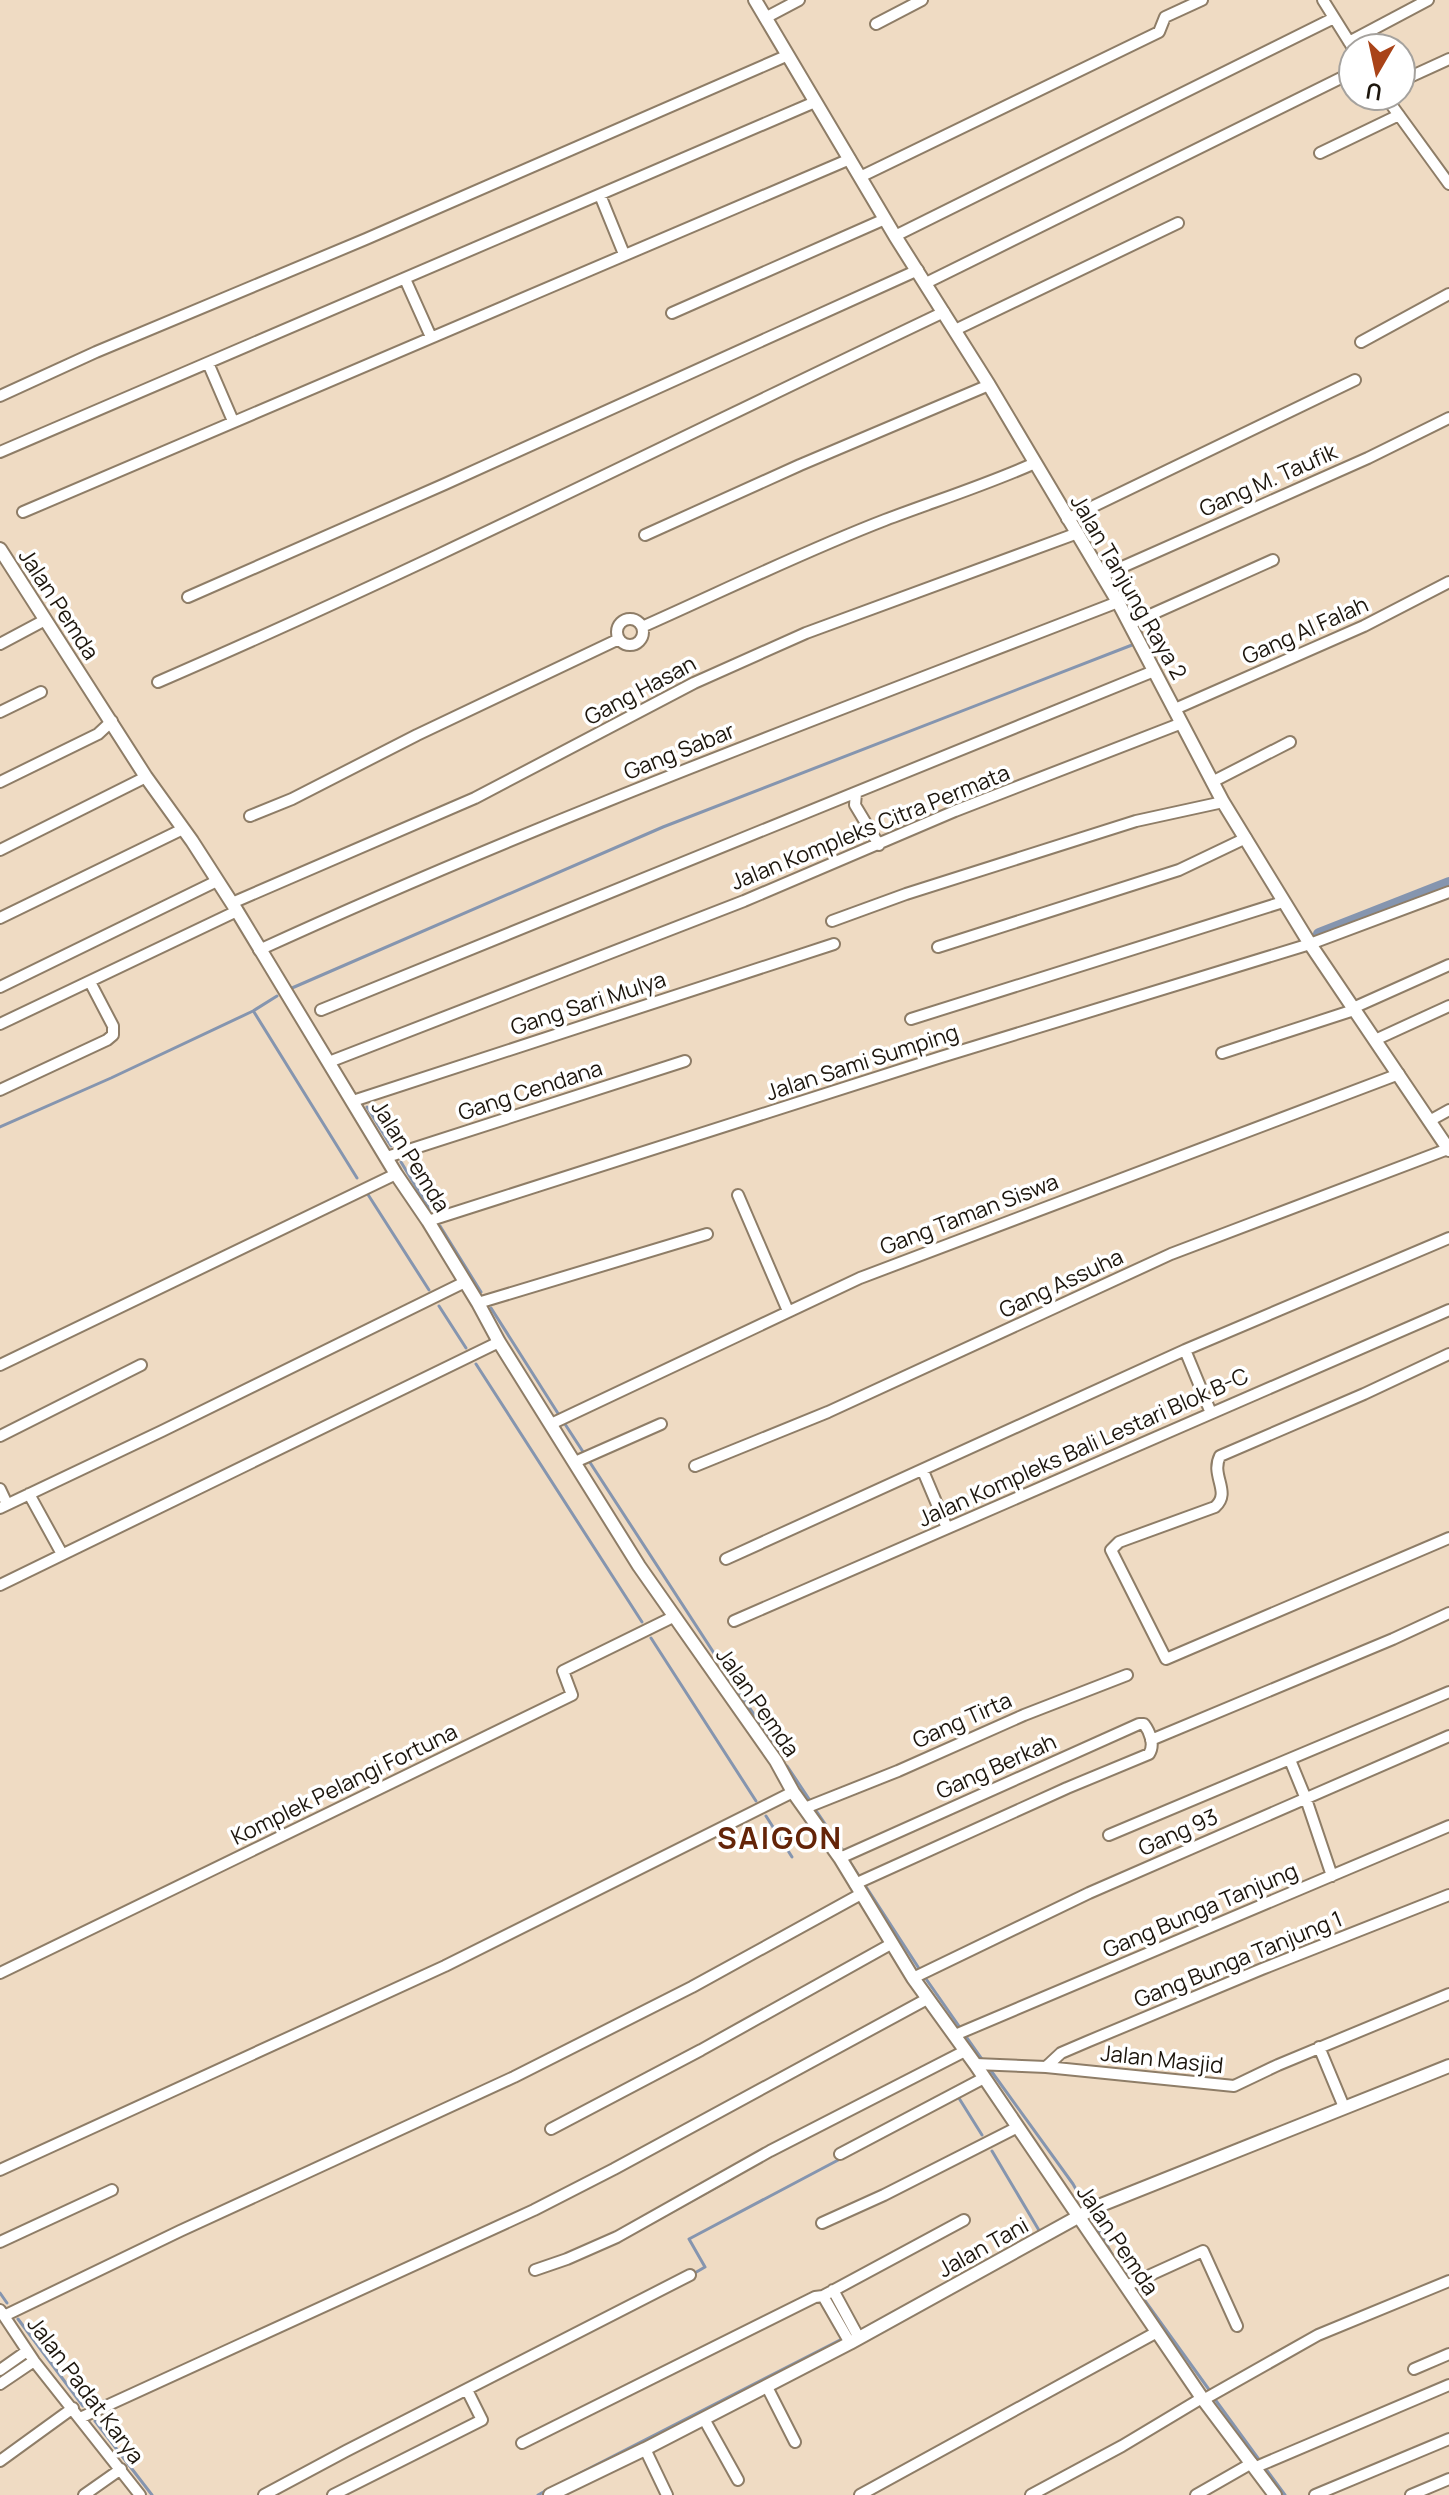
<svg xmlns="http://www.w3.org/2000/svg" width="1449" height="2495" font-family="Manrope,sans-serif">
  <rect width="100%" height="100%" fill="#efdbc3"/>
  <g fill="none" stroke-linecap="round" stroke-linejoin="round">
    <path stroke="#8595af" stroke-width="3" d="M 292,988 L 663,827 L 1132,645
      M 254,1012 L 357,1178
      M 367,1107 L 391,1146
      M 0,1127 L 111,1078 L 253,1011 L 277,996
      M 401,1162 L 430,1210
      M 367,1193 L 429,1290
      M 440,1226 L 481,1292
      M 439,1306 L 466,1348
      M 491,1308 L 559,1415
      M 476,1364 L 642,1622
      M 563,1421 L 777,1750
      M 651,1638 L 756,1801
      M 787,1766 L 811,1802
      M 815,1809 L 844,1852
      M 766,1816 L 792,1857
      M 848,1859 L 920,1970
      M 924,1976 L 961,2029
      M 965,2035 L 984,2062
      M 989,2068 L 1073,2184 L 1087,2209
      M 957,2095 L 982,2135
      M 992,2151 L 1040,2232
      M 1091,2216 L 1114,2258 L 1131,2281
      M 652,2223 L 733,2178
      M 693,2274 L 705,2267 L 689,2239 L 842,2158
      M 1135,2287 L 1210,2391
      M 0,2293 L 7,2303
      M 18,2319 L 83,2406
      M 1214,2398 L 1285,2495
      M 95,2421 L 152,2495
      M 557,2485 L 842,2339
      M 538,2495 L 547,2490"/>
    <path stroke="#8595af" stroke-width="12" d="M 1319,934 L 1449,883"/>
    <g stroke="#8e7d67" stroke-width="14">
      <path id="minor" d="M 1323,0 L 1353,48
        M 765,18 L 799,0
        M 876,24 L 922,0
        M 1349,42 L 1428,0
        M 1401,81 L 1449,59
        M 1385,96 L 1449,184
        M 1320,153 L 1399,115
        M 860,177 L 1159,32 L 1165,17 L 1202,0
        M 600,195 L 624,254
        M 895,236 L 1334,18
        M 405,279 L 431,337
        M 926,283 L 1353,72
        M 672,313 L 885,219
        M 955,330 L 1178,223
        M 1361,342 L 1449,294
        M 208,363 L 233,421
        M 0,396 L 96,352 L 366,239 L 786,56
        M 0,452 L 815,102
        M 23,512 L 850,159
        M 1067,519 L 1355,380
        M 645,535 L 800,465 L 989,385
        M 1102,576 L 1368,458 L 1449,418
        M 188,597 L 445,484 L 918,270
        M617 632a13 13 0 1 1 26 0a13 13 0 1 1-26 0Z
        M 1130,624 L 1273,560
        M 642,627 C 723,591 802,552 885,520 C 935,501 986,485 1035,463
        M 0,644 L 45,620
        M 158,682 C 424,567 683,436 944,312
        M 1175,709 L 1364,626 L 1449,582
        M 0,712 L 41,692
        M 0,782 L 98,734 L 112,721
        M 1212,782 L 1290,742
        M 856,793 L 855,805 L 879,845
        M 250,816 L 292,799 L 417,735 L 619,639
        M 0,850 L 146,777
        M 232,903 L 475,798 L 694,683 L 806,633 L 1075,534
        M 0,918 L 183,829
        M 832,921 L 906,894 L 1136,821 L 1223,802
        M 938,947 L 1179,870 L 1246,838
        M 259,950 C 540,821 830,714 1118,602
        M 0,987 L 217,881
        M 1353,1008 L 1449,965
        M 321,1010 L 1154,671
        M 911,1019 L 1283,902
        M 0,1024 L 237,911
        M 1375,1040 L 1449,1006
        M 1222,1053 L 1354,1010
        M 329,1062 L 744,901 L 955,811 L 1182,723
        M 0,1090 L 107,1040 L 113,1035 L 113,1026 L 90,982
        M 353,1101 L 834,944
        M 1431,1120 L 1449,1110
        M 387,1157 L 685,1061
        M 738,1195 L 788,1311
        M 428,1221 L 941,1057 L 1310,944 L 1449,892
        M 478,1303 L 707,1234
        M 1185,1350 L 1211,1413
        M 1449,1354 L 1364,1394 L 1220,1456 C 1210,1476 1232,1492 1215,1507 L 1119,1542 L 1111,1550 L 1166,1659 L 1449,1538
        M 0,1365 L 396,1174
        M 551,1424 L 860,1278 L 1399,1074
        M 0,1436 L 141,1365
        M 575,1462 L 661,1424
        M 695,1466 L 828,1412 L 1171,1254 L 1448,1149
        M 923,1471 L 947,1528
        M 0,1489 L 7,1504
        M 29,1494 L 62,1554
        M 0,1508 L 162,1431 L 465,1282
        M 726,1559 L 1185,1350 L 1449,1238
        M 0,1585 L 499,1342
        M 734,1621 L 1449,1310
        M 1151,1740 L 1393,1639 L 1449,1613
        M 1290,1760 L 1306,1799 L 1332,1876
        M 805,1808 L 898,1771 L 1024,1715 L 1127,1675
        M 1109,1835 L 1449,1692
        M 840,1858 L 1139,1724 L 1144,1724 C 1150,1732 1155,1745 1149,1754 L 1067,1788 L 855,1884
        M 0,1973 L 572,1695 L 563,1671 L 673,1617
        M 913,1978 L 1089,1893 L 1449,1736
        M 955,2035 L 1449,1826
        M 1319,2047 L 1344,2107
        M 975,2064 L 1046,2067 L 1234,2086 L 1278,2065 L 1449,1994
        M 1046,2067 L 1061,2053 L 1089,2041 L 1262,1969 L 1449,1895
        M 551,2129 L 701,2050 L 891,1944
        M 840,2154 L 984,2078
        M 0,2170 L 445,1966 L 793,1792
        M 822,2223 L 884,2195 L 1018,2127
        M 0,2242 L 112,2190
        M 535,2270 L 567,2259 L 617,2237 L 770,2151 L 965,2051
        M 1126,2286 L 1203,2251 L 1237,2326
        M 833,2290 L 859,2338
        M 823,2296 L 964,2220
        M 0,2310 L 34,2361 L 140,2495
        M 4,2316 L 180,2231 L 514,2077 L 692,1987 L 861,1894
        M 1414,2369 L 1449,2354
        M 0,2370 L 27,2351
        M 0,2384 L 34,2361
        M 767,2387 L 795,2442
        M 1203,2400 L 1318,2335 L 1449,2281
        M 80,2418 L 534,2210 L 614,2169 L 927,1999
        M 704,2419 L 738,2480
        M 522,2443 L 815,2297 L 823,2296 L 850,2343
        M 645,2449 L 667,2495
        M 0,2461 L 73,2408
        M 1256,2467 L 1449,2385
        M 84,2495 L 121,2469
        M 264,2495 L 346,2451 L 690,2275
        M 333,2495 L 482,2420 L 467,2390
        M 860,2495 L 1157,2332
        M 1031,2495 L 1122,2446 L 1202,2398
        M 1196,2495 L 1252,2463
        M 1315,2495 L 1449,2439
        M 1411,2495 L 1449,2479"/>
    </g>
    <g stroke="#8e7d67" stroke-width="16">
      <path id="tertiary" d="M 755,0 L 895,236 L 989,385 L 1118,602 L 1223,802 L 1310,944 L 1449,1150
        M 0,549 L 146,777 L 192,841 L 237,911 L 396,1174 L 428,1221 L 478,1303 L 499,1342 L 639,1566 L 776,1761 L 793,1792 L 840,1858 L 913,1978 L 975,2064 L 1202,2398 L 1275,2495
        M 550,2495 L 645,2449 L 850,2343 L 1096,2207 L 1449,2066"/>
    </g>
    <use href="#minor" stroke="#fff" stroke-width="10"/>
    <use href="#tertiary" stroke="#fff" stroke-width="12"/>
  </g>
  <g text-anchor="middle" stroke-width="7" stroke-linejoin="round" paint-order="stroke">
    <g font-size="22" fill="#1d160d" stroke="#fff">
      <text transform="translate(1268 480) rotate(-24)" y="8">Gang M. Taufik</text>
      <text transform="translate(1129 587) rotate(60)" y="8">Jalan Tanjung Raya 2</text>
      <text transform="translate(59 604) rotate(57)" y="8">Jalan Pemda</text>
      <text transform="translate(1305 630) rotate(-24)" y="8">Gang Al Falah</text>
      <text transform="translate(640 690) rotate(-28)" y="8">Gang Hasan</text>
      <text transform="translate(679 751) rotate(-22)" y="8">Gang Sabar</text>
      <text transform="translate(870 827) rotate(-22)" y="8">Jalan Kompleks Citra Permata</text>
      <text transform="translate(588 1003) rotate(-18)" y="8">Gang Sari Mulya</text>
      <text transform="translate(862 1062) rotate(-18)" y="8">Jalan Sami Sumping</text>
      <text transform="translate(530 1090) rotate(-18)" y="8">Gang Cendana</text>
      <text transform="translate(411 1156) rotate(58)" y="8">Jalan Pemda</text>
      <text transform="translate(969 1214) rotate(-21)" y="8">Gang Taman Siswa</text>
      <text transform="translate(1061 1283) rotate(-25)" y="8">Gang Assuha</text>
      <text transform="translate(1083 1447) rotate(-24)" y="8">Jalan Kompleks Bali Lestari Blok B-C</text>
      <text transform="translate(758 1702) rotate(55)" y="8">Jalan Pemda</text>
      <text transform="translate(962 1720) rotate(-24)" y="8">Gang Tirta</text>
      <text transform="translate(996 1766) rotate(-24)" y="8">Gang Berkah</text>
      <text transform="translate(344 1784) rotate(-26)" y="8">Komplek Pelangi Fortuna</text>
      <text transform="translate(1178 1832) rotate(-24)" y="8">Gang 93</text>
      <text transform="translate(1200 1910) rotate(-23)" y="8">Gang Bunga Tanjung</text>
      <text transform="translate(1238 1959) rotate(-22)" y="8">Gang Bunga Tanjung 1</text>
      <text transform="translate(1162 2059) rotate(6)" y="8">Jalan Masjid</text>
      <text transform="translate(1118 2240) rotate(56)" y="8">Jalan Pemda</text>
      <text transform="translate(983 2247) rotate(-29)" y="8">Jalan Tani</text>
      <text transform="translate(86 2390) rotate(53)" y="8">Jalan Padat Karya</text>
    </g>
    <g font-size="30" font-weight="bold" letter-spacing="2" fill="#642408" stroke="#fff">
      <text x="780" y="1849">SAIGON</text>
    </g>
  </g>
  <g transform="translate(1377 72) rotate(189)"><circle r="38" fill="#ffffff" stroke="#a5a29e" stroke-width="2"/>
  <path d="M0-6L14 30L0 20L-14 30Z" fill="#a94318"/>
  <text y="-12" font-size="22" font-weight="bold" text-anchor="middle" fill="#1d160d">U</text>
  </g>
</svg>
